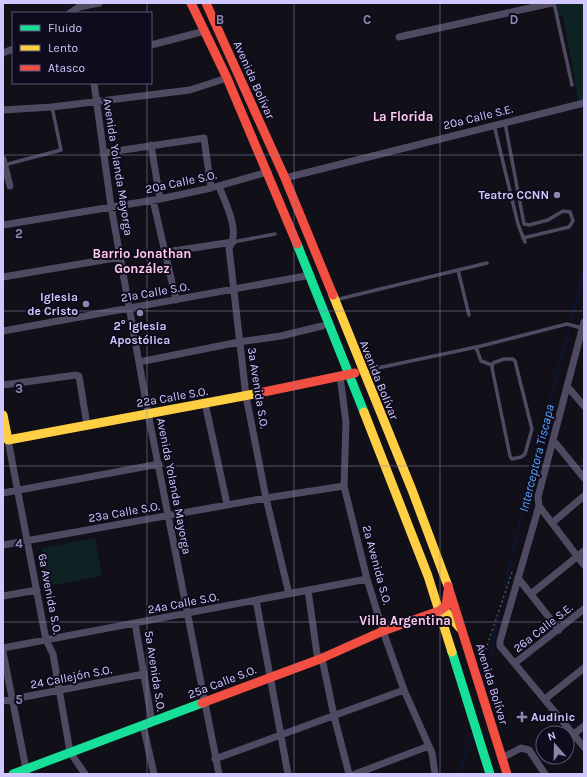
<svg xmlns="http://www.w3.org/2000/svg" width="587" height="777" font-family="Karla,sans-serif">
  <rect width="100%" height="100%" fill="#110f18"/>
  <path fill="#0e2224" d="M 554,3 L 584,3 L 584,103 L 579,104 L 563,15 L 557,16 Z
    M 95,538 L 102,576 L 48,586 L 42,548 Z"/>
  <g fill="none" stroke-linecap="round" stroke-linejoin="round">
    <path stroke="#0a1635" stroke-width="2" d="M 504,589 L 535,459 L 584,271
      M 484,688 L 498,617
      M 459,774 L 471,734"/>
    <path stroke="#4a5764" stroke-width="1.5" stroke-dasharray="2 3" stroke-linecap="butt" d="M 481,664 L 512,572"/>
    <path stroke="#4d4a61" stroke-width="3.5" d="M 554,3 L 572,85
      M 505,123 L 524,224 L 529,225 L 548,220 L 563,211 L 570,212 L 573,221 L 569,227 L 523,238
      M 494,125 L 518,224 L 525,242
      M 4,165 L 61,150 L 52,107
      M 233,242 L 275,234
      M 458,270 L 469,315
      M 335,300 L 487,263
      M 476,347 L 481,361 L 492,365
      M 504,359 L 513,359 L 515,361 L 532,429 L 525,454 L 521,457 L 512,459 L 510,456 L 492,368 L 493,363 Z
      M 364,371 L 481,346 L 567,324 L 582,328"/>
    <path stroke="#4d4a61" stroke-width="7" d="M 70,13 L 79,7 L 99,3
      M 399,37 L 552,3
      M 151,45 L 205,31
      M 3,53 L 13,49
      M 94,83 L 111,206 L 148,413 L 219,774
      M 3,110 L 52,107 L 190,90 L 227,78
      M 151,145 L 160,199
      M 103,153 L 204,138 L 211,188
      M 3,159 L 10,186
      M 285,178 L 584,103
      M 219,186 C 225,203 241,231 229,248 L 246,396 L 266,498 L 289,594
      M 153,200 L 176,300
      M 3,225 L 160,199 L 211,188 L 268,172
      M 166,252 L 233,242
      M 3,277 L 121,257
      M 584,322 L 538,497 L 539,506 L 584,565
      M 3,331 L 311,275
      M 139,362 L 239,342 L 281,336 L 322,326
      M 340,376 L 346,422 L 344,486 L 367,579 L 383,631 L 404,690 L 432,753 L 435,774
      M 3,385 L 76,375 L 79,376 L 87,425
      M 567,386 L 584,406
      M 205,403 L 227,504
      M 8,440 L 46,640 L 53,654 L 70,752 L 85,774
      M 553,440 L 584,478
      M 3,493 L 159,464
      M 539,506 L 500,641 L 500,646 L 584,747
      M 552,523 L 584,496
      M 3,545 L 266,498 L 344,486
      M 518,578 L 559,630
      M 308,590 L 317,654 L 323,663 L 334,716 L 349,774
      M 531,594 L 584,551
      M 3,596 L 37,590
      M 256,600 L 288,774
      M 135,623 L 152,722
      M 3,648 L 367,579
      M 3,652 L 27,774
      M 515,663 L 584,609
      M 545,699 L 584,668
      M 3,701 L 144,674
      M 143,725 L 154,774
      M 574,734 L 584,726
      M 502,758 L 521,748 L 529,750 L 545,774
      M 215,759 L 404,690
      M 355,774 L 429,746"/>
    <path stroke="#16e098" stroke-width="9" d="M 297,244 L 364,412
      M 452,652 L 490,774
      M 13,774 L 202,703"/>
    <path stroke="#ffcf43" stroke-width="9" d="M 333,295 L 412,490 L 448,586
      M 364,412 L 428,576 L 452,652
      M 3,415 L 8,440 L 259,393
      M 439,611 L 446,612 L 460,628"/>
    <path stroke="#f24e42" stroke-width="9" d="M 191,3 L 227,78 L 297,244
      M 206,3 L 285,178 L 333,295
      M 259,393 L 355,373
      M 448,586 L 507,774
      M 202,703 L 320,659 L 383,631 L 439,611 L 446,606 L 448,591"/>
  </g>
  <path fill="none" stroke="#8d87ae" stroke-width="1" stroke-opacity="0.55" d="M 147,3 L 147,13M 294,3 L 294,774M 440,3 L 440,774M 147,83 L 147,774M 3,155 L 584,155M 3,311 L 584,311M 3,466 L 584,466M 3,622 L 584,622"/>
  <g fill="#8d87ae" stroke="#0f0b1c" stroke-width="1.5">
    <circle cx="557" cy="195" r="4"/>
    <circle cx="86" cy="304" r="4"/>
    <circle cx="140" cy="313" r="4"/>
    <path d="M520 711h4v4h4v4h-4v4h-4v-4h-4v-4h4z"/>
  </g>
  <g text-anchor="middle" stroke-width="4" stroke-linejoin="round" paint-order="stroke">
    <g font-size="12" fill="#d0c7ff" stroke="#0f0b1c">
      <text transform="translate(254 80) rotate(66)" y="4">Avenida Bolívar</text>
      <text transform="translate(478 117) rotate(-14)" y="4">20a Calle S.E.</text>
      <text transform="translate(118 167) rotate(81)" y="4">Avenida Yolanda Mayorga</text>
      <text transform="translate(181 182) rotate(-12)" y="4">20a Calle S.O.</text>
      <text transform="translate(155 292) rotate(-10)" y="4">21a Calle S.O.</text>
      <text transform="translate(379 380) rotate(68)" y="4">Avenida Bolívar</text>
      <text transform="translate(258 388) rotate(81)" y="4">3a Avenida S.O.</text>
      <text transform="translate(172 397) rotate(-10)" y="4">22a Calle S.O.</text>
      <text transform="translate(174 486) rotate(79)" y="4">Avenida Yolanda Mayorga</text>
      <text transform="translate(124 512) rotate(-10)" y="4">23a Calle S.O.</text>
      <text transform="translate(377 565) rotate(75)" y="4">2a Avenida S.O.</text>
      <text transform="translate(50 594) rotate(79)" y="4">6a Avenida S.O.</text>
      <text transform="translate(183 603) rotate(-11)" y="4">24a Calle S.O.</text>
      <text transform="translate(543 628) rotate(-38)" y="4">26a Calle S.E.</text>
      <text transform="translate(155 671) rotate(81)" y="4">5a Avenida S.O.</text>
      <text transform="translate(71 677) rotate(-11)" y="4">24 Callejón S.O.</text>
      <text transform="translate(222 682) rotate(-21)" y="4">25a Calle S.O.</text>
      <text transform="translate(492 684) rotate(73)" y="4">Avenida Bolívar</text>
    </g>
    <g font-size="12" font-weight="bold" fill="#d0c7ff" stroke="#0f0b1c" text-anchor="end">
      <text x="549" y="199">Teatro CCNN</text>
      <text x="78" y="301">Iglesia<tspan x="78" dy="14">de Cristo</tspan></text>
      <text x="140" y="330" text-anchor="middle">2° Iglesia<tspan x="140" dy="14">Apostólica</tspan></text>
      <text x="531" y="721" text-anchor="start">Audinic</text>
    </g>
    <g font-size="13" font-weight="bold" fill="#ffc9e8" stroke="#0f0b1c">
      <text x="403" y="121">La Florida</text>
      <text x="142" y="258">Barrio Jonathan<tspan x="142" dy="15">González</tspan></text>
      <text x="405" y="625">Villa Argentina</text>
    </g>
    <g font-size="13" font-style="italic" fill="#55a6fe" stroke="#0f0b1c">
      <text transform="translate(536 458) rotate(-76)" y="5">Interceptora Tiscapa</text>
    </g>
  </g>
  <g font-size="13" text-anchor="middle" font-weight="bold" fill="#8d87ae" stroke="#0f0b1c" stroke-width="4" stroke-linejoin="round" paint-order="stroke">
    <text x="220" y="24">B</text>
    <text x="367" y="24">C</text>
    <text x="514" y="24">D</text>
    <text x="19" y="238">2</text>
    <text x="19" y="393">3</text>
    <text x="19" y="548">4</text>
    <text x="19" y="704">5</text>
  </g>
  <rect width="587" height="777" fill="none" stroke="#d0c7ff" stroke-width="8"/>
  <rect x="12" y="12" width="140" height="72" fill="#0f0b1c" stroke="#5c5677"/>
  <rect x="20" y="25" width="20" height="6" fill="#16e098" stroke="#5c5677"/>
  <text x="48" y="32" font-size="12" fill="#d0c7ff">Fluido</text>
  <rect x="20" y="45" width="20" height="6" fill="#ffcf43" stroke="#5c5677"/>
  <text x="48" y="52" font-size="12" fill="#d0c7ff">Lento</text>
  <rect x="20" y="65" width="20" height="6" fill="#f24e42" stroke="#5c5677"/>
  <text x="48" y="72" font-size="12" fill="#d0c7ff">Atasco</text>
  <g transform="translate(555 745) rotate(340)"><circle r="19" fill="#0f0b1c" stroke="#5c5677"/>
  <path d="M0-3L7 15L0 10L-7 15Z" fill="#8d87ae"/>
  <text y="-6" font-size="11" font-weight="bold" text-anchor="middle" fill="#d0c7ff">N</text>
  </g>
</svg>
